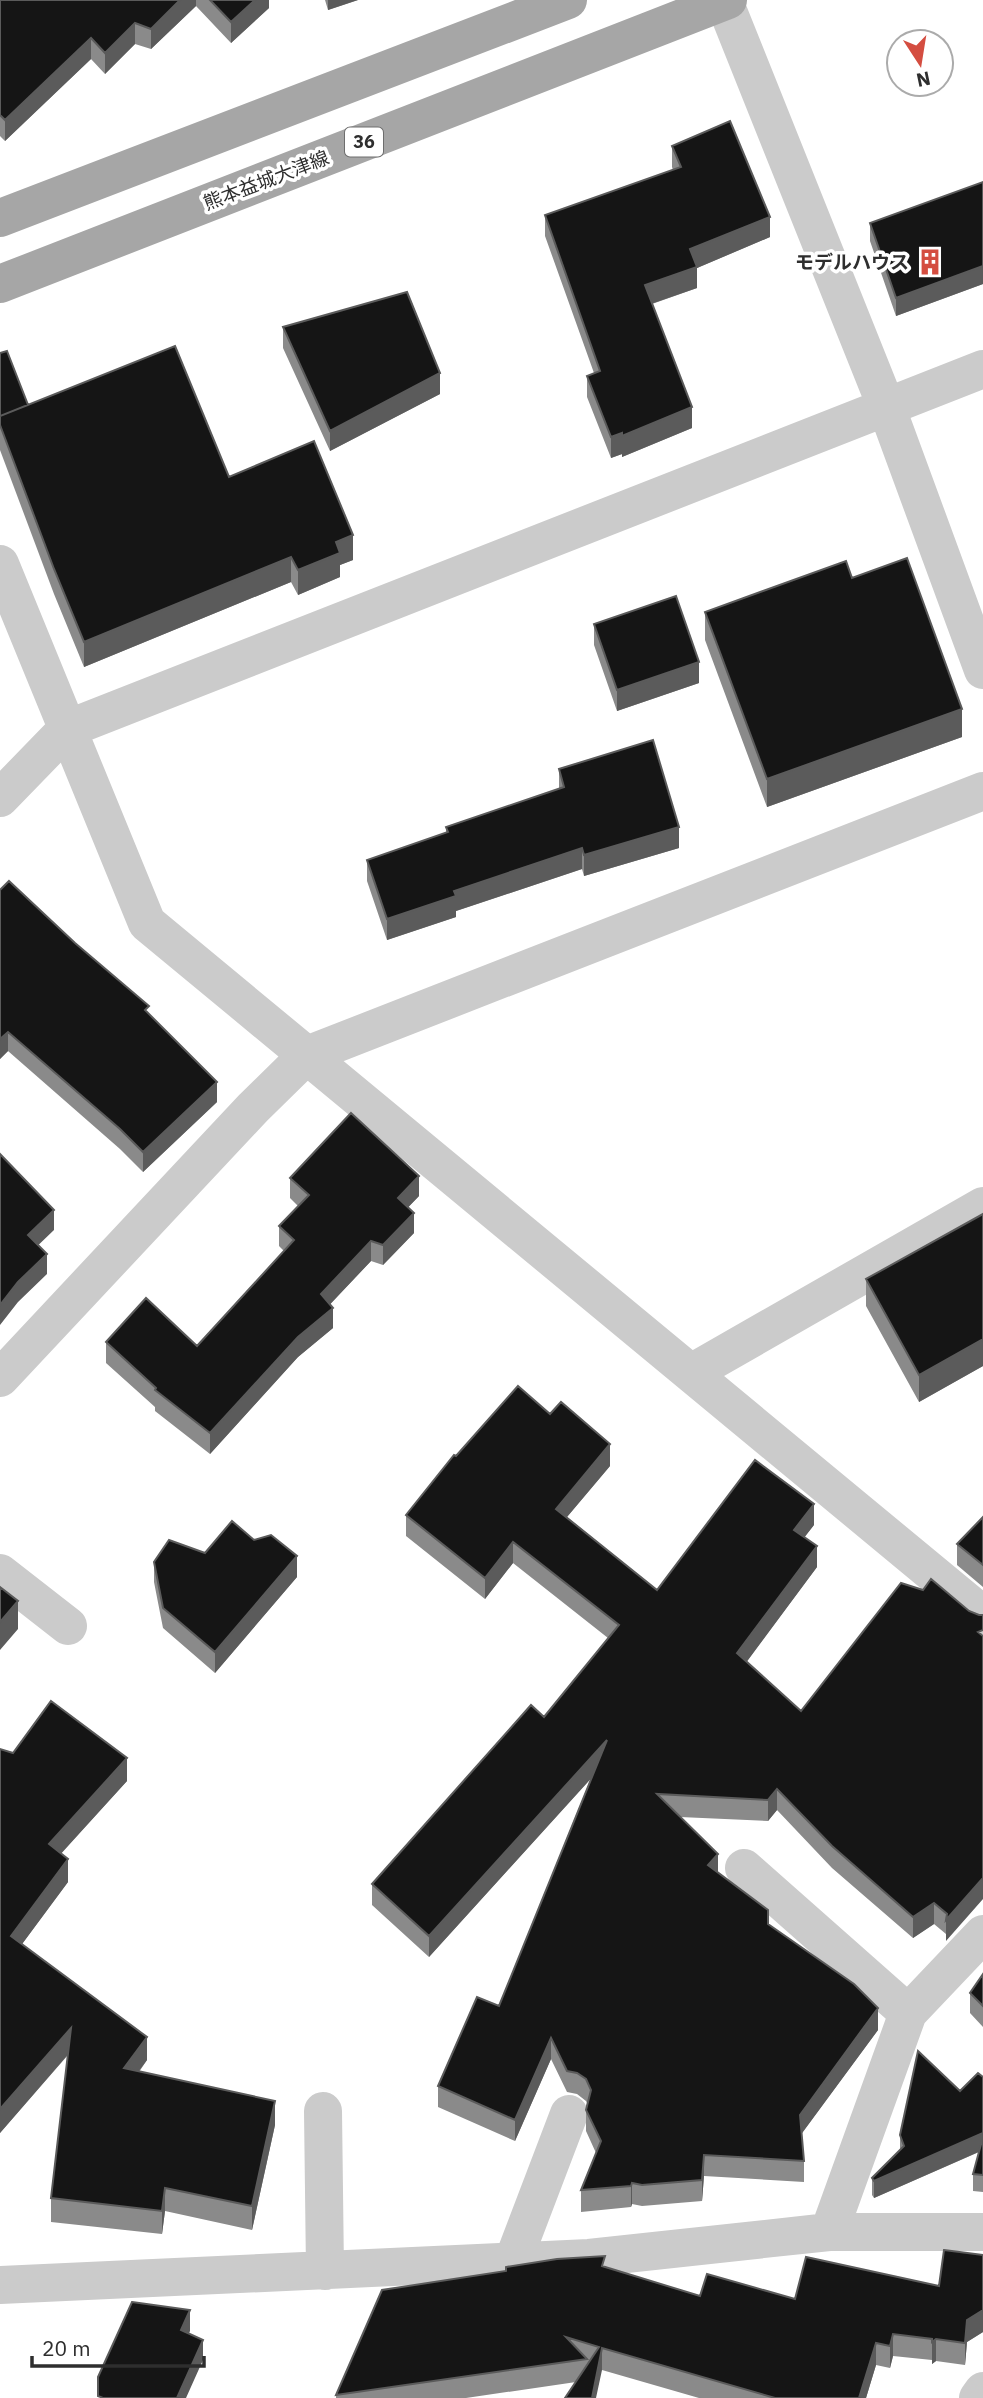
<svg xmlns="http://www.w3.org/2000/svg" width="983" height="2398" font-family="'IBM Plex Sans','Noto Sans JP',sans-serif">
  <rect width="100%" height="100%" fill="#fff"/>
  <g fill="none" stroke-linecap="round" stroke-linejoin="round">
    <path stroke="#cbcbcb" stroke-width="38" d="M 724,1 L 886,406 L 983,670
      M 0,564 L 147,923 L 983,1615
      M 0,798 L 67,729 L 983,369
      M 691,1373 L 983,1206
      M 0,1378 L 253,1108 L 307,1055 L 983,791
      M 0,1573 L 68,1626
      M 744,1868 L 908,2013
      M 323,2111 L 325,2271
      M 829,2232 L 908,2013 L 983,1934
      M 513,2261 L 569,2114
      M 0,2285 L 589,2258 L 829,2232 L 983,2232
      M 978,2398 L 983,2391"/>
    <path stroke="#a6a6a6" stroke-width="38" d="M 0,218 L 568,0
      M 0,284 L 728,0"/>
  </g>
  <path fill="#8a8a8a" d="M 0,0 L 269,0 L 269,8 L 231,43 L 196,6 L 151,49 L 135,44 L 105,74 L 91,59 L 5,141 L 0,136 Z
    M 325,0 L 358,0 L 328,10 Z
    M 672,146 L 770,237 L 697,268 L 697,288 L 652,304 L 692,428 L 622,457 L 622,454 L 611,458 L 587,397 L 587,376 L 594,373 L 545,236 L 545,215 L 673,170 L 672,167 Z
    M 983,182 L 983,284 L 896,316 L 870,241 L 870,223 Z
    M 283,327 L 440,394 L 330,451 L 283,348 Z
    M 0,353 L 28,405 L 229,477 L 353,560 L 340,565 L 340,577 L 298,595 L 291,582 L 84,667 L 54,594 L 0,450 Z
    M 852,578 L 962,737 L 767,807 L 705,640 L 705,612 Z
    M 594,624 L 699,683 L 617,711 L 594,645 Z
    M 559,769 L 679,848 L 584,876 L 582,869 L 456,911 L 456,917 L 387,940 L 367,881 L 367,860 L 446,833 L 446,827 L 559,789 Z
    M 0,890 L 149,1014 L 217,1102 L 143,1172 L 120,1149 L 8,1051 L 0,1059 Z
    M 290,1178 L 419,1196 L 408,1207 L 414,1233 L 383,1265 L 371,1261 L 330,1304 L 333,1328 L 298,1357 L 210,1454 L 155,1411 L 155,1407 L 106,1363 L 106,1342 L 197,1346 L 284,1251 L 279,1246 L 279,1226 L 298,1206 L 290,1198 Z
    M 983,1214 L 983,1366 L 919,1402 L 866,1306 L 866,1279 Z
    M 610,1466 L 567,1517 L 657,1590 L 814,1525 L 804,1537 L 817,1567 L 746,1662 L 801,1711 L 969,1611 L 946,1941 L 946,1934 L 934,1924 L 913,1938 L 832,1868 L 777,1810 L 768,1821 L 680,1817 L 718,1873 L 768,1924 L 878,2030 L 801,2134 L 804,2161 L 804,2182 L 704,2176 L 702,2201 L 642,2206 L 632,2204 L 631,2207 L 581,2212 L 581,2190 L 596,2153 L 586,2131 L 586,2110 L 587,2103 L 586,2101 L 577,2094 L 567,2092 L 551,2059 L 515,2141 L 438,2107 L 438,2086 L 499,2006 L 591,1778 L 429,1957 L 372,1905 L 372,1884 L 544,1717 L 608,1638 L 513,1563 L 485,1599 L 406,1536 L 406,1515 Z
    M 983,1517 L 983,1587 L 957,1565 L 957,1544 Z
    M 205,1553 L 297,1577 L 215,1673 L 163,1628 L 154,1582 L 154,1562 Z
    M 0,1749 L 127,1781 L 61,1853 L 68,1882 L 22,1944 L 147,2060 L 139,2072 L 275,2125 L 252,2230 L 165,2211 L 162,2234 L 51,2222 L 51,2198 L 68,2055 L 0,2133 Z
    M 983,1974 L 983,2027 L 970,2013 L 970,1993 Z
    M 983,2077 L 983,2192 L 973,2191 L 973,2174 L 979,2152 L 874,2198 L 872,2195 L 872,2178 L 900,2150 L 900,2135 L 960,2091 Z
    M 983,2255 L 983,2332 L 967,2342 L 965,2365 L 936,2361 L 932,2364 L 932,2360 L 893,2356 L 890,2368 L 876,2365 L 866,2398 L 699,2398 L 602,2370 L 576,2382 L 466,2398 L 336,2398 L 336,2395 L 506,2271 L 506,2267 L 605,2267 L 700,2296 L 795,2299 L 939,2286 Z"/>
  <path fill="#5b5b5b" d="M 180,0 L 196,0 L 196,6 L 151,49 L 151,29 Z
    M 255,0 L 269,0 L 269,8 L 231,43 L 231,22 Z
    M 328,0 L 358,0 L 328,10 Z
    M 135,23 L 135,44 L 105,74 L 105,53 Z
    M 91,38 L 91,59 L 5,141 L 5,120 Z
    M 770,217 L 770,237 L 697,268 L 697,288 L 645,306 L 645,285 L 690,249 Z
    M 983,266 L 983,284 L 896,316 L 896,298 Z
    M 440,373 L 440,394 L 330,451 L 330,431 Z
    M 692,407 L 692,428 L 622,457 L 622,436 Z
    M 622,433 L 622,454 L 611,458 L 611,437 Z
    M 353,535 L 353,560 L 340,565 L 340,577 L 298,595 L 298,570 L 336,542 Z
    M 291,557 L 291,582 L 84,667 L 84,642 Z
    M 699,662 L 699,683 L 617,711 L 617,690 Z
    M 962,709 L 962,737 L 767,807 L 767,779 Z
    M 679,827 L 679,848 L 584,876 L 584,855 Z
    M 582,848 L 582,869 L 456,911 L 456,917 L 387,940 L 387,919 L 454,891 Z
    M 8,1032 L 8,1051 L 0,1059 L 0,1039 Z
    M 217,1082 L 217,1102 L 143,1172 L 143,1152 Z
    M 419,1176 L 419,1196 L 398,1218 L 398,1198 Z
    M 54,1210 L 54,1230 L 28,1255 L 28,1235 Z
    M 414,1213 L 414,1233 L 383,1265 L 383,1245 Z
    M 371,1241 L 371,1261 L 321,1314 L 321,1294 Z
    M 47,1254 L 47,1274 L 18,1302 L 0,1325 L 0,1305 L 18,1282 Z
    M 333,1308 L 333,1328 L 298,1357 L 210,1454 L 210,1433 L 298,1337 Z
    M 983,1339 L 983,1366 L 919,1402 L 919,1375 Z
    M 610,1444 L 610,1466 L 556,1530 L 556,1509 Z
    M 814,1504 L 814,1525 L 794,1551 L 794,1530 Z
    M 513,1542 L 513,1563 L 485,1599 L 485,1578 Z
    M 817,1546 L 817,1567 L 737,1675 L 737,1653 Z
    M 297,1556 L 297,1577 L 215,1673 L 215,1652 Z
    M 18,1601 L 18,1629 L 0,1650 L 0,1622 Z
    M 607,1740 L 607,1761 L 429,1957 L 429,1936 Z
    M 127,1758 L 127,1781 L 49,1867 L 49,1844 Z
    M 777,1789 L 777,1810 L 768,1821 L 768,1800 Z
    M 718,1854 L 718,1875 L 708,1865 Z
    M 68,1859 L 68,1882 L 11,1959 L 11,1936 Z
    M 983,1878 L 983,1899 L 946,1941 L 946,1920 Z
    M 934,1903 L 934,1924 L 913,1938 L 913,1917 Z
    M 878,2008 L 878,2030 L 800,2136 L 800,2115 Z
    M 71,2028 L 71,2051 L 0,2133 L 0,2109 Z
    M 147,2037 L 147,2060 L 124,2091 L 124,2068 Z
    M 551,2038 L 551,2059 L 515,2141 L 515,2120 Z
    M 275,2101 L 275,2125 L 252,2230 L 252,2206 Z
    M 983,2133 L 983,2150 L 874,2198 L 874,2181 Z
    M 704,2155 L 704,2176 L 702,2201 L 702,2180 Z
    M 632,2183 L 632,2204 L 631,2207 L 631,2186 Z
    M 165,2188 L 165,2211 L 162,2234 L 162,2211 Z
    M 190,2310 L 190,2331 L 181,2351 L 181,2330 Z
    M 983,2310 L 983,2332 L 967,2342 L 965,2365 L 965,2343 L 967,2320 Z
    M 893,2334 L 893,2356 L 890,2368 L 890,2346 Z
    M 936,2339 L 936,2361 L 932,2364 L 932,2342 Z
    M 203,2340 L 203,2360 L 186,2398 L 177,2398 Z
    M 876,2343 L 876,2365 L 866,2398 L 859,2398 Z
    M 602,2348 L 602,2370 L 596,2398 L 592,2398 Z"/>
  <path fill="#151515" stroke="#5b5b5b" stroke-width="2" d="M 0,0 L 180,0 L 151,29 L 135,23 L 105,53 L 91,38 L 5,120 L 0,115 Z
    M 210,0 L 255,0 L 231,22 Z
    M 730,121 L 770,217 L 690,249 L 697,267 L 645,285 L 692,407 L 622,436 L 622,433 L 611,437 L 587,376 L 600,371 L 545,215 L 681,167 L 672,146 Z
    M 983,182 L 983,266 L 896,298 L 870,223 Z
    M 407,292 L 440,373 L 330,431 L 283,327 Z
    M 175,346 L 229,477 L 314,441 L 353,535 L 336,542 L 340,553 L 298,570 L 291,557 L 84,642 L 54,569 L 0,425 L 0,416 Z
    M 7,351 L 28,405 L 0,416 L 0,353 Z
    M 907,558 L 962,709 L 767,779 L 705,612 L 846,561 L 852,578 Z
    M 676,596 L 699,662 L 617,690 L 594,624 Z
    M 653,740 L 679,827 L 584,855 L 582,848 L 454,891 L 456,896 L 387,919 L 367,860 L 448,832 L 446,827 L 564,787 L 559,769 Z
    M 9,881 L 75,943 L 149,1006 L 145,1010 L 217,1082 L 143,1152 L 120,1129 L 8,1032 L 0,1039 L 0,890 Z
    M 351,1113 L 419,1176 L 398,1198 L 414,1213 L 383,1245 L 371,1241 L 321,1294 L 333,1308 L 298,1337 L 210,1433 L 155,1390 L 156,1388 L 106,1342 L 146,1298 L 197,1346 L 294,1240 L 279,1226 L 309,1195 L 290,1178 Z
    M 0,1154 L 54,1210 L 28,1235 L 47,1254 L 18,1282 L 0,1305 Z
    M 983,1214 L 983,1339 L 919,1375 L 866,1279 Z
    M 518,1386 L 550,1414 L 561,1402 L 610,1444 L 556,1509 L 657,1590 L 755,1460 L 814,1504 L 794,1530 L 817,1546 L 737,1653 L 801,1711 L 901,1583 L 923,1590 L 931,1579 L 969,1611 L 979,1615 L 983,1615 L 983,1630 L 978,1632 L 983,1636 L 983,1878 L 946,1920 L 947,1914 L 934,1903 L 913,1917 L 832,1846 L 777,1789 L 768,1800 L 657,1794 L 718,1854 L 708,1865 L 768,1910 L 768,1924 L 854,1984 L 878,2008 L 800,2115 L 804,2161 L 704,2155 L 702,2180 L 642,2185 L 632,2183 L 631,2186 L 581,2190 L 601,2141 L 586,2110 L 591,2090 L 586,2079 L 577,2073 L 567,2071 L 551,2038 L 515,2120 L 438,2086 L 477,1997 L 499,2006 L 607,1740 L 429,1936 L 372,1884 L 531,1705 L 544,1717 L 619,1625 L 513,1542 L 485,1578 L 406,1515 L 454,1455 L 456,1456 Z
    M 983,1517 L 983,1565 L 957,1544 Z
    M 232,1521 L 254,1540 L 271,1535 L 297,1556 L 215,1652 L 163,1608 L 154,1562 L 169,1540 L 205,1553 Z
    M 0,1587 L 18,1601 L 0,1622 Z
    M 51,1701 L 127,1758 L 49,1844 L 68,1859 L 11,1936 L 147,2037 L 124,2068 L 275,2101 L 252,2206 L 165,2188 L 162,2211 L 51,2198 L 71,2028 L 0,2109 L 0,1749 L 13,1753 Z
    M 983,1974 L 983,2006 L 970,1993 Z
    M 918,2051 L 960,2091 L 978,2073 L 983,2077 L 983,2133 L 874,2181 L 872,2178 L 904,2146 L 900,2135 Z
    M 983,2137 L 983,2175 L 973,2174 Z
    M 944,2250 L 983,2255 L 983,2310 L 967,2320 L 965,2343 L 936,2339 L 932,2342 L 932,2339 L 893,2334 L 890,2346 L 876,2343 L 859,2398 L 775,2398 L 602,2348 L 592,2398 L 565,2398 L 599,2347 L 566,2337 L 587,2359 L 336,2395 L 382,2290 L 506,2271 L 506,2267 L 557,2259 L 605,2256 L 602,2266 L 700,2296 L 707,2274 L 795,2299 L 806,2257 L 939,2286 Z
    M 132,2302 L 190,2310 L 181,2330 L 203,2340 L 177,2398 L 103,2398 L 98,2396 L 98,2377 Z"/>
  <defs>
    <g id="building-bare" transform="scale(2.1)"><path d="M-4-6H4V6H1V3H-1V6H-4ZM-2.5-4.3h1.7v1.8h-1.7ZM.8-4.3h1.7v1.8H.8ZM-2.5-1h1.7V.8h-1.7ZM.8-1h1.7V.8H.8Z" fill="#d44d40" stroke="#fff" stroke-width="2.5" paint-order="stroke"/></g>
  </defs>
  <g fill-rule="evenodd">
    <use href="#building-bare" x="930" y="262"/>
  </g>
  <g text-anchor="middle" stroke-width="7" stroke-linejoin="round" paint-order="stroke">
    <rect fill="#fff" stroke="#6d6d6d" stroke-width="2" x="345" y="127.5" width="38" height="29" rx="5"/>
    <g font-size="18" font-weight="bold" fill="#2e2e2e">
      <text x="364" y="148">36</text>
    </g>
    <g font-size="19" fill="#2e2e2e" stroke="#fff">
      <text transform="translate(266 180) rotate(-21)" y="7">熊本益城大津線</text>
    </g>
    <g font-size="19" font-weight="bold" fill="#2e2e2e" stroke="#fff" text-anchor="end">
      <text x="909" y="269">モデルハウス</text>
    </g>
  </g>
  <g transform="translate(920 63) rotate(168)"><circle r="33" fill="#ffffff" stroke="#ababab" stroke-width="2"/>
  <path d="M0-5L12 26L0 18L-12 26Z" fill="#d44d40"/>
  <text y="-10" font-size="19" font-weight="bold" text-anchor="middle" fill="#2e2e2e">N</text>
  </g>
  <path d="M32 2356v10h172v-10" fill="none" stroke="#2e2e2e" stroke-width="3.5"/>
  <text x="42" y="2356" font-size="21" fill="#2e2e2e" stroke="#ffffff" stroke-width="5" paint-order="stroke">20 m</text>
</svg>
